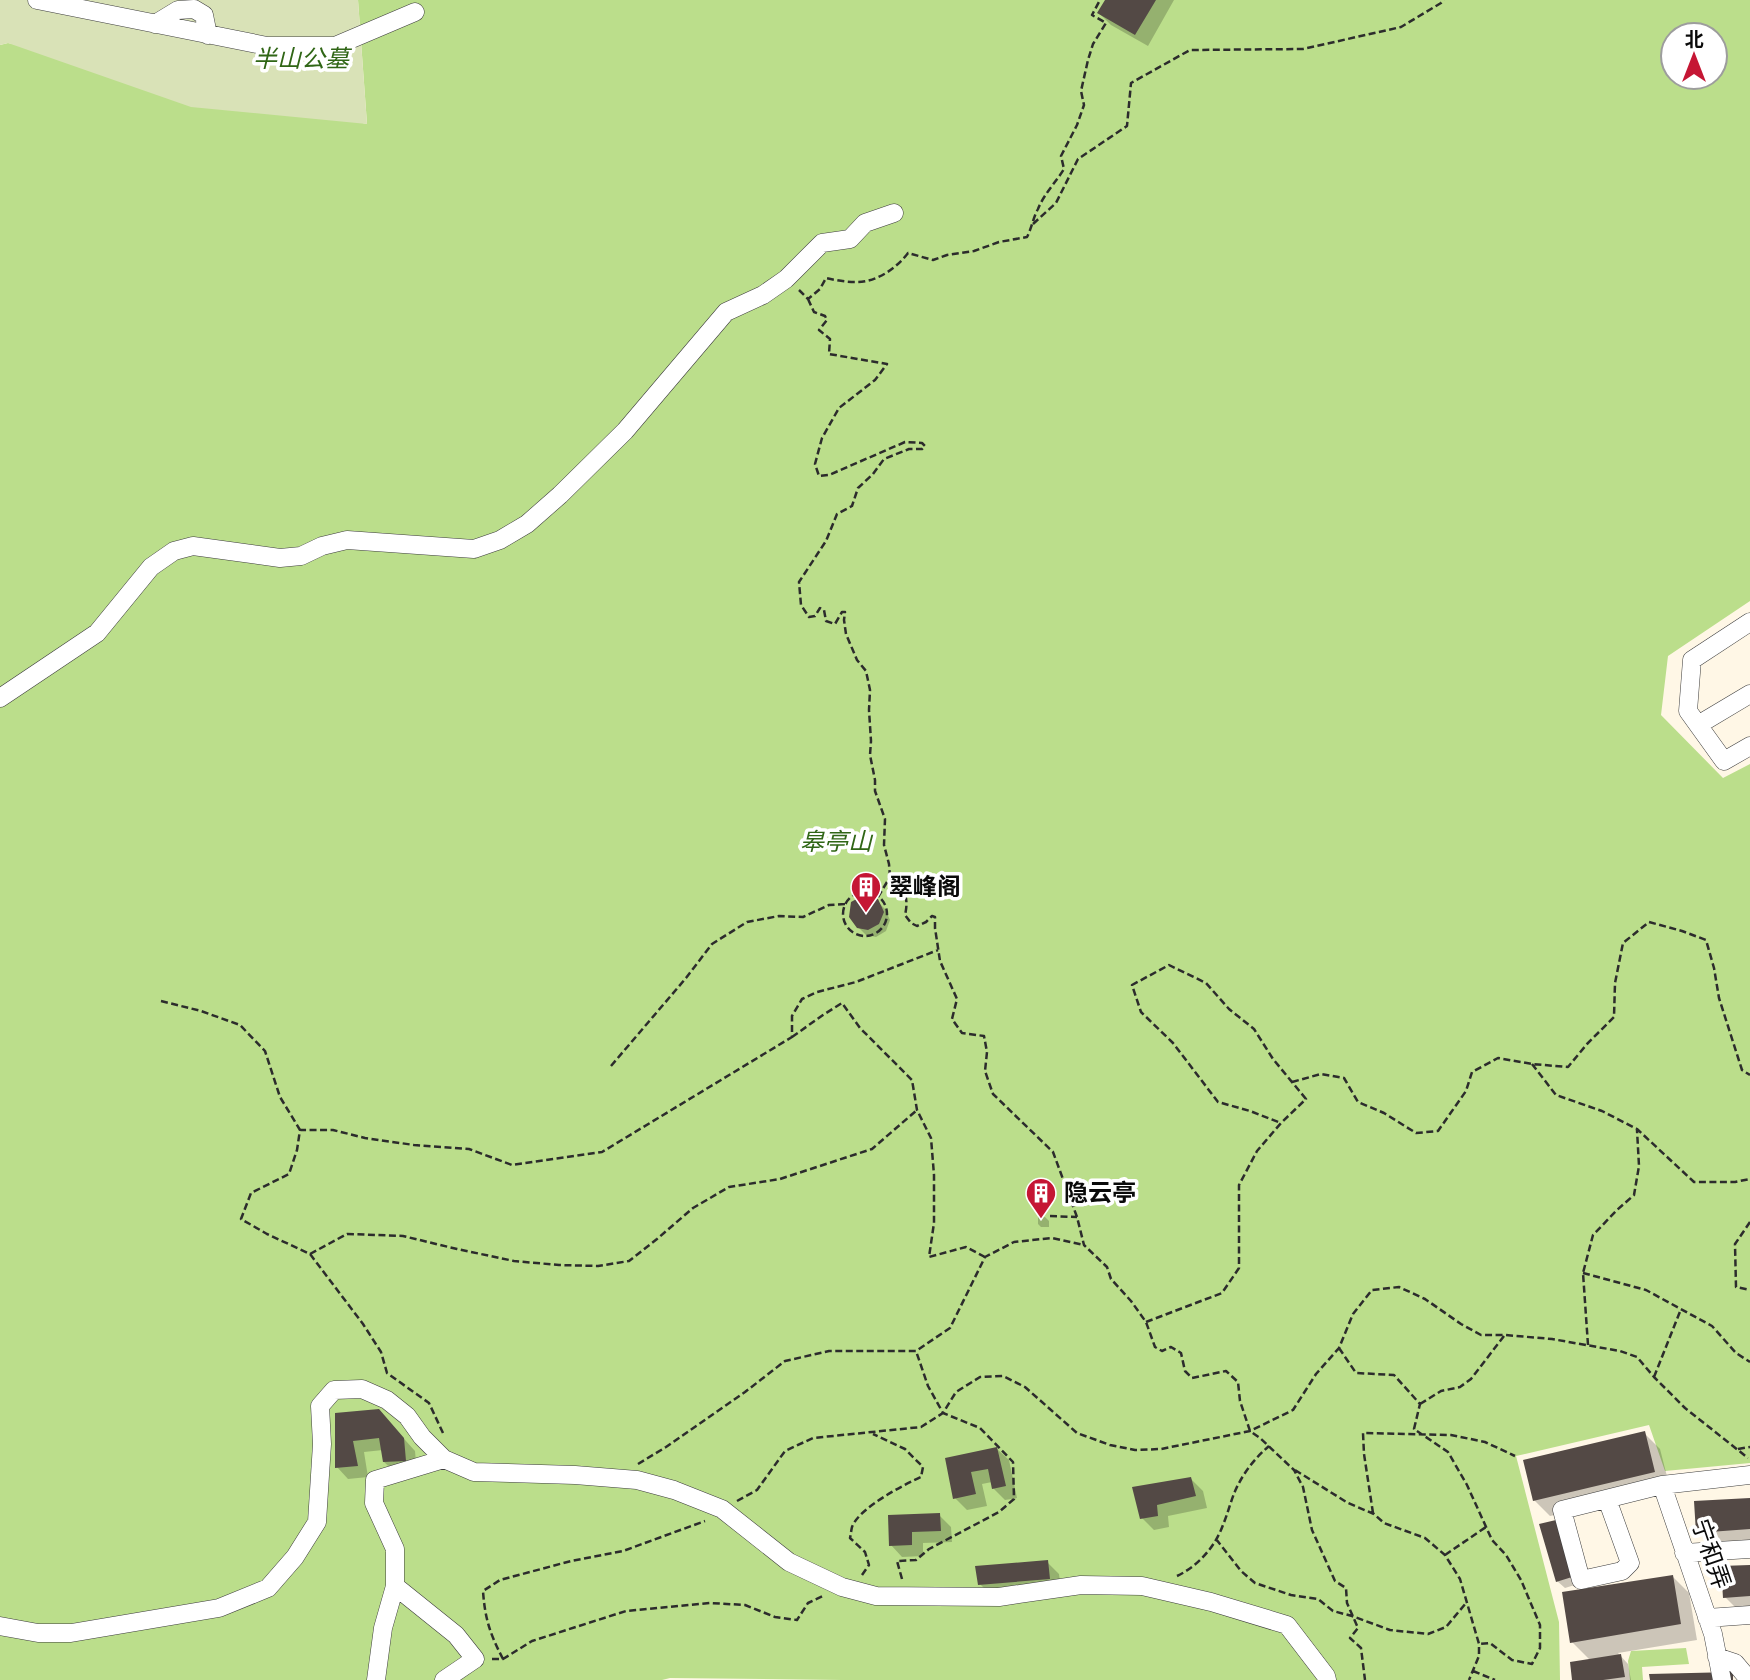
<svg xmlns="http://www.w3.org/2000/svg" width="1750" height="1680" font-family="'Zilla Slab','Noto Sans SC',serif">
  <rect width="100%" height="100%" fill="#fff7e6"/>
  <path fill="#bbde8b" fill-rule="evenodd" d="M 358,0 L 1750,0 L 1750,601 L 1668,656 L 1661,715 L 1723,778 L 1750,764 L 1750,1463 L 1665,1471 L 1649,1425 L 1516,1456 L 1559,1622 L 1560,1680 L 843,1680 L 670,1678 L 662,1680 L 0,1680 L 0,45 L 8,43 L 367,124 ZM 1673,35 L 1715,35 L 1715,77 L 1673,77 Z
    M 1686,1648 L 1689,1664 L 1642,1667 L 1643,1680 L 1630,1680 L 1628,1661 L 1631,1651 Z"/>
  <path fill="#d9e2b7" d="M 0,0 L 358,0 L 367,124 L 191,107 L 8,43 L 0,45 Z"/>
  <path fill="#0003" d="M 1107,0 L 1174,0 L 1148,46 L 1111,25 L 1099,13 Z
    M 877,901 L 885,909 L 890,920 L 886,931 L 876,937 L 866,935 L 858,927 Z
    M 1038,1217 L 1045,1217 L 1049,1221 L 1049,1227 L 1041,1227 L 1038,1224 Z
    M 379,1411 L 415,1451 L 417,1473 L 396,1473 L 384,1462 L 383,1450 L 364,1452 L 368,1477 L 348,1479 L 337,1467 L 337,1415 Z
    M 1644,1433 L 1660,1449 L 1670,1488 L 1550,1516 L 1534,1500 Z
    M 997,1449 L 1009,1460 L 1017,1498 L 1005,1500 L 993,1488 L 992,1482 L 982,1484 L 987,1506 L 967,1510 L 955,1498 L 947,1459 Z
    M 1191,1479 L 1203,1491 L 1207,1508 L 1168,1516 L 1169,1527 L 1154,1530 L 1142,1518 L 1134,1489 Z
    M 1750,1499 L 1750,1554 L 1722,1556 L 1698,1532 Z
    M 939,1515 L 951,1527 L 952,1542 L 923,1543 L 923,1556 L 902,1557 L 891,1545 Z
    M 1542,1526 L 1578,1584 L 1565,1588 L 1557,1581 Z
    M 1047,1562 L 1059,1574 L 1061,1590 L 992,1596 L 980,1584 Z
    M 1750,1566 L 1750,1621 L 1749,1621 L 1725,1597 Z
    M 1673,1577 L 1689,1593 L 1697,1640 L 1618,1653 L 1628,1664 L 1631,1680 L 1574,1680 L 1590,1660 L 1572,1642 Z"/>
  <path fill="#534945" d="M 1105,0 L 1156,0 L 1135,35 L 1097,13 Z
    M 864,895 L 878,899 L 884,912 L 879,924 L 868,930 L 857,928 L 849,917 L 851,902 Z
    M 379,1409 L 404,1438 L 406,1461 L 383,1462 L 379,1438 L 353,1441 L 358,1466 L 335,1468 L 335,1413 Z
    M 1645,1431 L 1655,1472 L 1533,1501 L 1523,1460 Z
    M 997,1447 L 1006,1486 L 992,1489 L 988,1469 L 971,1472 L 976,1494 L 953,1499 L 945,1458 Z
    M 1191,1477 L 1196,1496 L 1157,1505 L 1158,1516 L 1140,1519 L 1132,1487 Z
    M 1750,1498 L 1750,1529 L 1696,1533 L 1694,1501 Z
    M 940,1513 L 941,1531 L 912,1532 L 912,1545 L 889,1546 L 888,1515 Z
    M 1556,1520 L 1572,1577 L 1556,1582 L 1539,1524 Z
    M 1048,1560 L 1050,1579 L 978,1585 L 975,1566 Z
    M 1750,1565 L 1750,1596 L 1723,1598 L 1721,1566 Z
    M 1673,1575 L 1681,1624 L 1570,1643 L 1562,1592 Z
    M 1621,1654 L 1625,1677 L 1603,1680 L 1572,1680 L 1570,1662 Z
    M 1733,1672 L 1733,1680 L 1650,1680 L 1649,1674 Z"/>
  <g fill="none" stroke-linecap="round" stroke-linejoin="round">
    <g stroke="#3d3d3d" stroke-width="19">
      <path id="minor" d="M 37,0 L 267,46 L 335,46 L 415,12
        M 155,24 L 178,10 L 194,9 L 204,15 L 208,35
        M 1750,622 L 1692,660 L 1688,711 L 1724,761 L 1750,746
        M 0,698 L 97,633 L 151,567 L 174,551 L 193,546 L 280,558 L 301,556 L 322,546 L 347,540 L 474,549 L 500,540 L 527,524 L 560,495 L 625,431 L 726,312 L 763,295 L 786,279 L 822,243 L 850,239 L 865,223 L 894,213
        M 1698,725 L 1750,694
        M 1662,1485 L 1713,1634 L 1722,1680
        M 1607,1499 L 1630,1563 L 1622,1571 L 1581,1580 L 1562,1510 L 1662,1485 L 1750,1475
        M 1684,1553 L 1750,1549
        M 395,1586 L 456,1635 L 475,1659 L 444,1680
        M 1707,1618 L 1750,1615
        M 0,1626 L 38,1633 L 71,1633 L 219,1608 L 268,1588 L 295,1557 L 317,1522 L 322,1444 L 320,1406 L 334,1390 L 362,1389 L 387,1400 L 407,1416 L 422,1437 L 444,1459 L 474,1472 L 575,1475 L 637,1480 L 674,1490 L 722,1509 L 789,1562 L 842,1587 L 876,1596 L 999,1597 L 1081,1585 L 1142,1586 L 1211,1602 L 1287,1625 L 1326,1676 L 1327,1680
        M 1717,1657 L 1735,1663 L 1746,1676 L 1750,1677
        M 376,1680 L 383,1628 L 395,1586 L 395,1549 L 374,1503 L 375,1480 L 444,1459"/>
    </g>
    <path stroke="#2c2c2c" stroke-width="2.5" stroke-dasharray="7 3.5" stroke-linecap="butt" d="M 1033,224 L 1056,203 L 1078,159 L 1127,126 L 1131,83 L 1190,50 L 1303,49 L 1401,27 L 1441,3 L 1444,0
      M 799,290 L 808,299 L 820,289 L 826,278 C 835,280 845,282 855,282 C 875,283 896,269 908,253 L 933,260 L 947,255 L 974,251 L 999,242 L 1027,237 C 1032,227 1033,218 1038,209 C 1044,194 1056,182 1064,169 L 1061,156 L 1077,125 L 1084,105 L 1081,91 L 1088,60 L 1093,44 L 1106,23 L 1092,15 L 1100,0
      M 808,299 L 814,312 L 825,316 L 827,320 L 819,330 L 830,339 L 829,354 L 887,364 L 875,380 L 839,408 L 822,438 L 815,464 L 819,476 L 829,475 L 905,442 L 922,443 L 925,446 L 922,449 L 909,449 L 884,459 L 873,474 L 858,488 L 852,506 L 837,514 L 826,541 L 799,582 L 801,605 L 809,617 L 815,616 L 820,608 L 824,610 L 826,621 L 835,624 L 842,612 L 845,612 L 844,620 L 846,634 L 857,660 L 866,671 L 870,690 L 869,710 L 871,741 L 870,755 L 875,780 L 875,791 L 885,819 L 884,845 L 889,864 L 890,877 C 905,886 909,898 905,915 L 911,923 L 917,926 L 926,922 L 932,916 L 935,917 L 935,928 L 940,961 L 957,999 L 952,1019 L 962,1033 L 984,1036 L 987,1052 L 985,1071 L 993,1094 L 1053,1152 L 1077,1217 L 1084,1245 L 1107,1267 L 1111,1279 L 1131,1301 L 1146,1322 L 1155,1347 L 1162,1351 L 1171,1347 L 1181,1353 L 1185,1371 L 1192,1378 L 1226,1371 L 1238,1382 L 1240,1401 L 1250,1431 L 1260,1438 L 1294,1470 L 1303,1487 L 1312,1530 L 1335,1581 L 1346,1588 L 1347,1603 L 1358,1628 L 1350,1638 L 1361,1648 L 1365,1680
      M843 914a22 22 0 1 1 44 0a22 22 0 1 1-44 0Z
      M 878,897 L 890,877
      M 161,1001 L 201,1011 L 240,1025 L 265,1051 L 280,1097 L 300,1130
      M 792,1037 L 823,1015 L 842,1003 L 860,1028 L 912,1080 L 917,1110 L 931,1138 L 934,1175 L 934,1223 L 929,1257 L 966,1247 L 985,1257
      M 1532,1064 L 1556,1095 L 1602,1111 L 1637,1129 L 1694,1182 L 1735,1182 L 1750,1179
      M 611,1066 L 686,978 L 712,944 L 747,922 L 779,916 L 803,917 L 829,905 L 845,904
      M 1292,1082 L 1321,1074 L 1344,1078 L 1358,1102 L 1384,1113 L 1416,1133 L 1438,1131 L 1466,1091 L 1472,1072 L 1498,1058 L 1532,1064 L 1568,1067 L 1587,1044 L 1614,1017 L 1615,983 L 1623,943 L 1649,922 L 1682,931 L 1706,940 L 1714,968 L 1719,998 L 1742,1070 L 1750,1075
      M 1050,1216 L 1077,1217
      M 1750,1222 L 1735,1244 L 1736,1287 L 1750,1290
      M 310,1254 L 347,1234 L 403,1236 L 457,1249 L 514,1261 L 559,1265 L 598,1266 L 629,1261 L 657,1239 L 693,1208 L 729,1187 L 780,1179 L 872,1149 L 917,1110
      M 1583,1273 L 1646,1290 L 1712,1326 L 1736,1353 L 1750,1362
      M 1146,1322 L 1222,1293 L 1239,1268 L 1239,1185 L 1257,1151 L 1281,1123 L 1306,1099 L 1273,1059 L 1254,1029 L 1229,1009 L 1206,983 L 1169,965 L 1132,985 L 1141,1012 L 1173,1043 L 1218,1102 L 1250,1111 L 1281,1123
      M 1588,1345 L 1583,1273 L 1593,1235 L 1617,1210 L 1634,1195 L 1639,1166 L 1637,1130
      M 1339,1348 L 1356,1373 L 1394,1375 L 1420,1404 L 1414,1429 L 1448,1452 L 1467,1485 L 1492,1540 L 1506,1555 L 1521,1580 L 1540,1625 L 1540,1648 L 1532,1664 L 1512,1660 L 1490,1643 L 1479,1644
      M 1654,1377 L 1681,1309
      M 1420,1404 L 1441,1391 L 1460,1387 L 1471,1379 L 1504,1336
      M 443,1433 L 429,1403 L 387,1373 L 381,1352 L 363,1324 L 310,1254 L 267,1234 L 241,1219 L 251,1193 L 289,1174 L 297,1150 L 300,1130 L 333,1130 L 365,1138 L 414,1145 L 469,1149 L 512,1165 L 602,1152 L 792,1037 L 792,1016 L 802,999 L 817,992 L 856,982 L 938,950
      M 1738,1449 L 1750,1447
      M 638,1464 L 666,1447 L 745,1392 L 785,1361 L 829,1351 L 916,1351 L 950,1328 L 985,1257 L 1014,1242 L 1052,1238 L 1084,1245
      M 1295,1470 L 1348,1503 L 1374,1514 L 1384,1523 L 1425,1538 L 1445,1555 L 1460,1579 L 1479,1644 L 1479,1656 L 1469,1680
      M 737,1501 L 757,1490 L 785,1451 L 813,1438 L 921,1427 L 943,1413 L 956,1392 L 980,1377 L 1003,1376 L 1025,1387 L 1077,1433 L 1110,1445 L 1135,1450 L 1161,1449 L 1250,1431 L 1293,1410 L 1316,1374 L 1339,1348 L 1353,1314 L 1372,1290 L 1399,1287 L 1425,1299 L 1461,1324 L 1481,1335 L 1505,1335 L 1552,1339 L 1620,1351 L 1637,1357 L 1654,1377 L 1685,1408 L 1748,1458
      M 1373,1513 L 1364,1454 L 1363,1433 L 1451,1435 L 1485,1442 L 1515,1456
      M 1216,1539 L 1241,1571 L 1255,1583 L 1291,1595 L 1318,1599 L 1333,1611 L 1352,1616 L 1390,1630 L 1428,1634 L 1446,1627 L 1466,1603
      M 1445,1555 L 1486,1527
      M 862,1575 L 869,1565 L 865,1552 L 850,1538 C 851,1534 851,1531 852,1527 C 859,1508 903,1485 921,1477 L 923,1467 L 905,1449 L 873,1434
      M 1177,1576 C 1198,1566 1215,1547 1223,1525 C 1228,1513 1231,1500 1236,1489 C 1244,1472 1255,1458 1269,1446
      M 902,1579 L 897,1561 L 916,1560 L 929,1549 L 999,1512 L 1014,1499 L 1013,1462 L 980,1428 L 943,1413 L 928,1386 L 916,1351
      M 492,1659 L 503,1659 L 532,1641 L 626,1611 L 710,1603 L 745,1605 L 775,1617 L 797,1620 L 808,1603 L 823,1596
      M 503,1659 C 490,1634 485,1619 483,1591 L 500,1580 L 571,1561 L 623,1551 L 705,1521
      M 1473,1671 L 1495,1680"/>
    <use href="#minor" stroke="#fff" stroke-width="18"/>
  </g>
  <defs>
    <g id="building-pin" transform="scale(1.575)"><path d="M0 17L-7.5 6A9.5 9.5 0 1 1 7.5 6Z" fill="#c51634" stroke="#fff"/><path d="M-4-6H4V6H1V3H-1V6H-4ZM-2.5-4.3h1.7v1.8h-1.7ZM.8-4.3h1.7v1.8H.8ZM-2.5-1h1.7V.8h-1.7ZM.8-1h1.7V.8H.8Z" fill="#fff"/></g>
  </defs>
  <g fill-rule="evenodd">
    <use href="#building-pin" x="866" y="887"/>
    <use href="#building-pin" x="1041" y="1193"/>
  </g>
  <g text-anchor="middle" stroke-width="7" stroke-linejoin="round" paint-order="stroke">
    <g font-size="24" font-style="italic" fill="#306616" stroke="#fff">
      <text x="301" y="67">半山公墓</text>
      <text x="836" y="850">皋亭山</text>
    </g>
    <g font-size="24" font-weight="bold" fill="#0a0a0a" stroke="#fff" text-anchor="start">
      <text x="889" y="895">翠峰阁</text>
      <text x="1064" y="1201">隐云亭</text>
    </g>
    <g font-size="24" fill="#0a0a0a" stroke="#fff">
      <text transform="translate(1711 1554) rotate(71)" y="8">宁和弄</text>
    </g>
  </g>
  <g transform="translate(1694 56)"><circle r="33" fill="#ffffff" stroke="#9d9d9d" stroke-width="2"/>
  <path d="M0-5L12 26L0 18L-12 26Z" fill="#c51634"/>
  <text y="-10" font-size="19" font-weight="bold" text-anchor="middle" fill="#0a0a0a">北</text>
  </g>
</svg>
